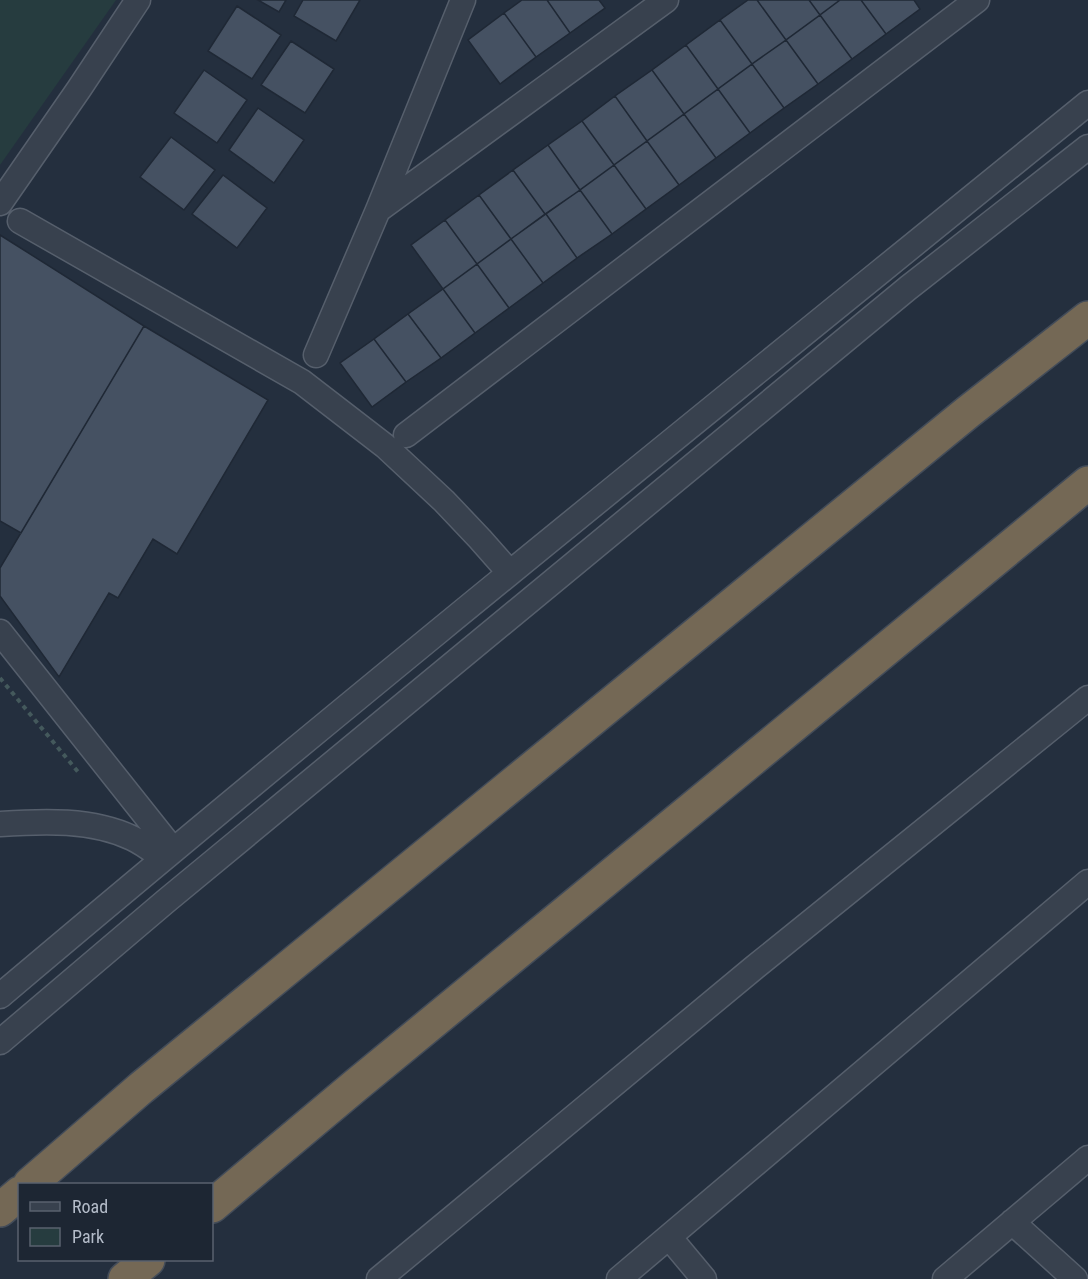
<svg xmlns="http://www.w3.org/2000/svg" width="1088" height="1279" font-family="'Roboto Condensed',sans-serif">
  <rect width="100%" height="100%" fill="#242f3e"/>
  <path fill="#263c3f" d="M 0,0 L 116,0 L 0,165 Z"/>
  <path fill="#455162" stroke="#1f2835" stroke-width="1.5" d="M 258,0 L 286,0 L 279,12 Z
    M 303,0 L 360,0 L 336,41 L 294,16 Z
    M 522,0 L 547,0 L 570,33 L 536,57 L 504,13 Z
    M 547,0 L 599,0 L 605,8 L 570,33 Z
    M 748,0 L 757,0 L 786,40 L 752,64 L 720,20 Z
    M 757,0 L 809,0 L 820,15 L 786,40 Z
    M 809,0 L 840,0 L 820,15 Z
    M 840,0 L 861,0 L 886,34 L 852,59 L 820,15 Z
    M 861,0 L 914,0 L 920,9 L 886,34 Z
    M 237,6 L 281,35 L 252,79 L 208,51 Z
    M 504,13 L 536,57 L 500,84 L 468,40 Z
    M 820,15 L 852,59 L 818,84 L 786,40 Z
    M 720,20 L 752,64 L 718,89 L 686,45 Z
    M 786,40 L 818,84 L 784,108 L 752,64 Z
    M 291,41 L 334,69 L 305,113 L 261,85 Z
    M 686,45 L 718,89 L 684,114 L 652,70 Z
    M 752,64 L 784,108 L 750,133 L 718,89 Z
    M 204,70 L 247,100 L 217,143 L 174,113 Z
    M 652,70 L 684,114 L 647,141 L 615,96 Z
    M 718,89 L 750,133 L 716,158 L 684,114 Z
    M 615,96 L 647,141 L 614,165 L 582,121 Z
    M 258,108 L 304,140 L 274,183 L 229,150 Z
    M 684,114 L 716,158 L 679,185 L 647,141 Z
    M 582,121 L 614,165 L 580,190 L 548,145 Z
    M 171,137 L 215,170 L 184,210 L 140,177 Z
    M 647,141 L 679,185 L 646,209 L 614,165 Z
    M 548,145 L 580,190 L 545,214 L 513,170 Z
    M 614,165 L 646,209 L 612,234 L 580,190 Z
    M 513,170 L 545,214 L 511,239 L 479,195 Z
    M 223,175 L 267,208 L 237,248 L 192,214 Z
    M 580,190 L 612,234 L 577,258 L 546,214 Z
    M 479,195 L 511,239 L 477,264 L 445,220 Z
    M 546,214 L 577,258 L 543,283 L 511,239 Z
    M 445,220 L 477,264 L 443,289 L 411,245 Z
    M 0,235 L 144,326 L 21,533 L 0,521 Z
    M 511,239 L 543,283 L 509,308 L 477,264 Z
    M 477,264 L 509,308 L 475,333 L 443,289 Z
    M 443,289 L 475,333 L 441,358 L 408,314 Z
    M 408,314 L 441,358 L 406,382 L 374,339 Z
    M 144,326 L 268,400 L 177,554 L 153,539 L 118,598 L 109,593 L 59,677 L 0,596 L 0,568 Z
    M 374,339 L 406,382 L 372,407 L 340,363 Z"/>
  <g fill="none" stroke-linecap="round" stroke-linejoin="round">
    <g stroke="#565f6c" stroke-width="27">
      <path id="minor" d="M 0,203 L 79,89 L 138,0
        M 378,210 L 666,0
        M 20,221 L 302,382 L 385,446 L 444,501 L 480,539 L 510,573
        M 316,355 L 378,210 L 463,0
        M 406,435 L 977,0
        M 0,632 L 173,850
        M 0,824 C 43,821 92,819 132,838 C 143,843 153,851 163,858
        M 0,996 C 358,693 724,399 1088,103
        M 0,1042 L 166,901 L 908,288 L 1088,147
        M 1012,1222 L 1075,1279
        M 669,1237 L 704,1279
        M 379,1279 L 755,967 L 1088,698
        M 619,1279 L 1088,882
        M 945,1279 L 1088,1158"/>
    </g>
    <g stroke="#434c59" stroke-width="36">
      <path id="highway" d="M 30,1184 L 141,1088 L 968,412 L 1088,318
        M 212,1206 L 355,1086 L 1088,483
        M 0,1210 L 20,1193
        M 125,1279 L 148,1260"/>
    </g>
    <path stroke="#44595c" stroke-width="4" stroke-dasharray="4.5 4.5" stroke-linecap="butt" d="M 0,678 L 79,773"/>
    <use href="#minor" stroke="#38414e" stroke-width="24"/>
    <use href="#highway" stroke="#746855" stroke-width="33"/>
  </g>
  <rect x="18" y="1183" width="195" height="78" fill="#1d2633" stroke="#59626f" stroke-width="1.5"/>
  <rect x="30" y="1202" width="30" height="9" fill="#38414e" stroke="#59626f" stroke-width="1.5"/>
  <text x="72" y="1213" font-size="18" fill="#b4bcc9">Road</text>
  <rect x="30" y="1228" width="30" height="18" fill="#263c3f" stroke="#59626f" stroke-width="1.5"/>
  <text x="72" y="1243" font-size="18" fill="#b4bcc9">Park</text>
</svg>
